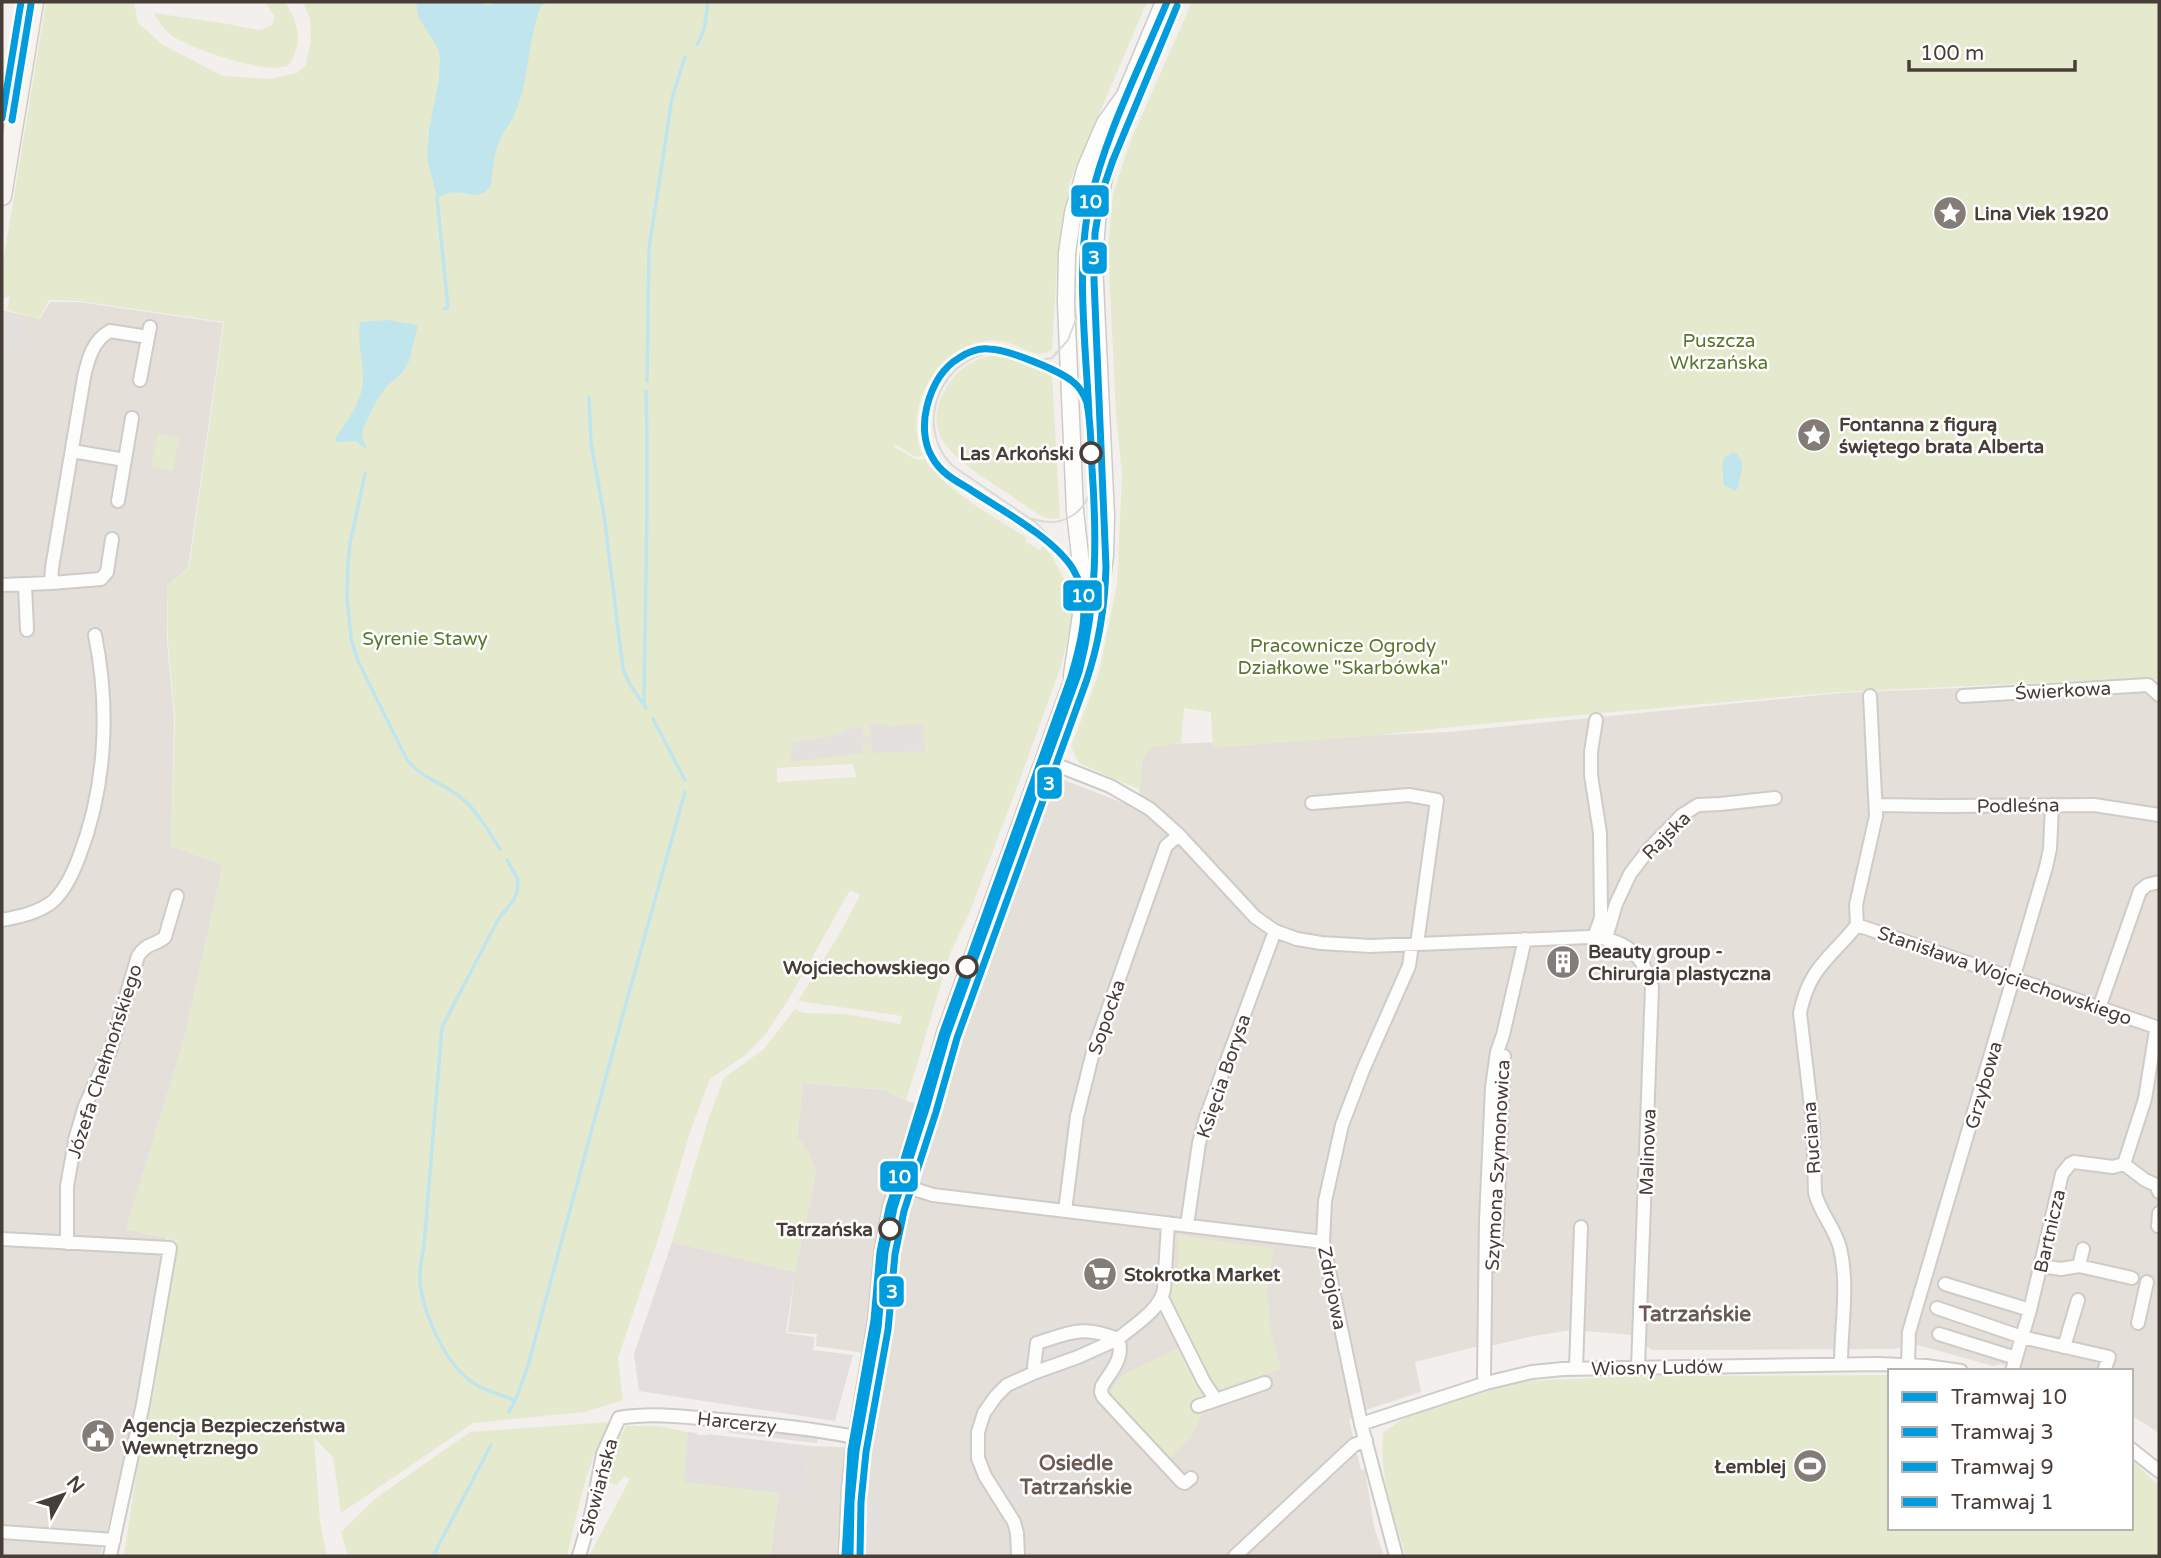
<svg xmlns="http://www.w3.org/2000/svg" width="2161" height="1558" font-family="'Varela Round',sans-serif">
  <rect width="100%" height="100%" fill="#f2efec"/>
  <path fill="#e5dfda" d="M 50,302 L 79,302 L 223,323 L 188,568 L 167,586 L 167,642 L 174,719 L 171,846 L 223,865 L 184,1040 L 126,1229 L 166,1238 L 127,1451 L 100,1556 L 2,1556 L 2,310 L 40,319 Z
    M 2144,680 L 2159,681 L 2159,1433 L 2131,1415 L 2131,1371 L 2024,1371 L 2000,1364 L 1993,1366 L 1918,1345 L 1893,1349 L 1652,1350 L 1632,1335 L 1572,1330 L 1533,1336 L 1495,1345 L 1475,1347 L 1415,1362 L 1421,1392 L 1366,1410 L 1349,1420 L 1361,1470 L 1365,1469 L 1374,1527 L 1384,1556 L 770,1556 L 779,1493 L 804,1497 L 810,1446 L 866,1448 L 876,1412 L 885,1356 L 816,1346 L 817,1334 L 788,1332 L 795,1272 L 816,1172 L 809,1153 L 797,1137 L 803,1083 L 885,1090 L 906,1101 L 938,1108 L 952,1055 L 1054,776 L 1138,809 L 1142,761 L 1148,745 L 1449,732 L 1841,693 Z"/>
  <path fill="#e4dfdc" d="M 672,1242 L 795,1272 L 786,1333 L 815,1337 L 813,1350 L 853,1355 L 835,1421 L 639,1391 L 634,1354 Z
    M 688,1432 L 697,1433 L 697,1435 L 707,1435 L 708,1434 L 810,1446 L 804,1497 L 683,1482 Z"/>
  <path fill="#e8e0d8" d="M 2153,888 L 2159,890 L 2159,1023 L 2107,1004 Z"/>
  <path fill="#e5eace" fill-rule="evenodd" d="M 46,2 L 134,2 L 138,23 L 163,45 L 223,76 L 270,79 L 297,73 L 306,65 L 311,40 L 310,19 L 303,2 L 1147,2 L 1070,182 L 1057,266 L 1052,350 C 1036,360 1022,346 1006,342 C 998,340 987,340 979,342 C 934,352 902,413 923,455 L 916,457 L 896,445 L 894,447 L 917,460 L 925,459 C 946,492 994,516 1027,538 L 1025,541 L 1040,550 L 1043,546 L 1051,555 L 1074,597 L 1075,603 L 1069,634 L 1060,669 L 1022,774 L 969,914 L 951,951 L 906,1101 L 885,1090 L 803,1083 L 797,1137 L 809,1153 L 816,1172 L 795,1272 L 672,1242 L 709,1117 L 724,1078 L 764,1049 L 795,1009 L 803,1013 L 846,1014 L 900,1024 L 902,1016 L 798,1001 L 840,933 L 860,895 L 850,890 L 787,1002 L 765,1035 L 744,1056 L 710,1079 L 691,1129 L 660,1233 L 618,1358 L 623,1400 L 585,1412 L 473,1423 L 341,1513 L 333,1457 L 314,1438 L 320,1522 L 327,1556 L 124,1556 L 140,1447 L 153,1395 L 177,1241 L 126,1229 L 184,1040 L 223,865 L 171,846 L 175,719 L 168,642 L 167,586 L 189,568 L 224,322 L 79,301 L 49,300 L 39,319 L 7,310 L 10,296 L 2,299 L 2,269 ZM 852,764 L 857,777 L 777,782 L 777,768 Z
    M 265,2 L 285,2 C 299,24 304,44 288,66 C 282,67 277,68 271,68 C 247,66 190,49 171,35 C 163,28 159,22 154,13 L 228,24 L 259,30 L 271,26 L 275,17 Z
    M 1192,2 L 2159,2 L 2159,680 L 2142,678 L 1838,692 L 1469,725 L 1381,735 L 1213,748 L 1211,712 L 1184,708 L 1181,743 L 1150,748 L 1142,761 L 1140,790 L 1079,763 L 1071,747 L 1099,673 L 1117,584 L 1122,474 L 1116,414 L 1108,248 L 1113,194 L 1130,142 Z
    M 993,356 L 1013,359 L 1052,374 L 1060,518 L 1050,519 L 1039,515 C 1023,504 1007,493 990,482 C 955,458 919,435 946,388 C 957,370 972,358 993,356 Z
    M 158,433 L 179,438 L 173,471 L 151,466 Z
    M 1178,1235 L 1273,1249 L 1267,1294 L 1271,1331 L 1281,1369 L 1213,1391 L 1191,1438 L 1168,1460 L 1107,1394 L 1123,1375 L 1188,1343 L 1165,1297 L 1168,1277 L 1178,1276 Z
    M 1890,1375 L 1890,1528 L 2131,1528 L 2131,1459 L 2159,1486 L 2159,1556 L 1406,1556 C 1393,1516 1379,1476 1383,1433 L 1404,1418 L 1475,1392 L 1523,1381 L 1639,1376 Z
    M 610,1422 C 586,1463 578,1510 567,1556 L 348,1556 L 341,1532 L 376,1498 L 470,1432 Z
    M 626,1426 L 658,1426 L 688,1432 L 684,1482 L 779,1493 L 770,1556 L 589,1556 L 630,1479 L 624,1476 L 617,1485 L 603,1480 L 607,1465 Z"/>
  <path fill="#e4e0dd" d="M 3,313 L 27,319 L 22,345 L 2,341 Z
    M 879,723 L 892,726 L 916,724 L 924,726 L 925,751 L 872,753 L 871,744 L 863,745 L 863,753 L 790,762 L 793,742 L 837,735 L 847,729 L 862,727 L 863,737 L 870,736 L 870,725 Z
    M 149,1291 L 157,1293 L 146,1348 L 138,1346 Z
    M 764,1307 L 771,1311 L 758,1341 L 732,1337 L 734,1329 L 753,1332 Z
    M 1069,1323 L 1071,1336 L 1101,1338 L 1109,1358 L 1020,1393 L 1015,1389 L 1027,1364 L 1019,1354 L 1024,1341 L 1032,1349 L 1038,1328 Z
    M 730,1425 L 818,1434 L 817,1443 L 729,1433 Z
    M 1016,1475 L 1019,1481 L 1029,1490 L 1016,1508 L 997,1484 Z
    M 865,1496 L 881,1497 L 880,1536 L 864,1536 Z"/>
  <path fill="#c0e5ed" d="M 416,2 L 480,2 L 488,6 L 496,2 L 546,2 L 546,4 L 541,6 C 527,40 530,80 515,113 C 512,122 505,129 501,137 C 494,152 493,169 491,185 C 480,204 464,189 448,193 C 444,194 441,196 437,198 L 427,158 L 429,130 L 439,79 L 440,57 L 438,49 L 418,16 Z
    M 387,320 L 418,325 L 409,361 L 403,372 L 386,387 L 377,400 L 362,431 L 363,440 L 367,448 L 364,448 L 356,441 L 337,442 L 335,439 C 347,420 363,402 363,378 C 363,360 357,340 360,322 Z
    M 1732,453 L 1737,454 L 1742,462 L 1742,468 L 1738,488 L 1735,491 L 1724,485 L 1722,465 L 1724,458 Z"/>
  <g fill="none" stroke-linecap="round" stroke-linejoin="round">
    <path stroke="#c0e5ed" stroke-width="3.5" d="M 697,45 L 704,30 L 708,2
      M 437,198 L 448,307 L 444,309
      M 647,381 L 649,249 L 672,98 L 685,57
      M 589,397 L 591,443 L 604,515 L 623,669 L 629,683 L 644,705
      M 365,474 L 350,543 L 348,563 L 347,598 L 351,639 L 358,661 L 407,760 C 421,778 443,783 460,797 C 477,810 488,831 500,849
      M 646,708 L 644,705 C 645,600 649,496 646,391
      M 653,719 L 685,780
      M 507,860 L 518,879 L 517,892 L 513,901 L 499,918 L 442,1027 L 424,1246 C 421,1260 418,1276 421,1290 C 427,1321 447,1367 475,1384 C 487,1392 502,1394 515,1401 L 509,1412
      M 515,1401 L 527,1369 L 620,1025 L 685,792
      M 433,1556 L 491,1445"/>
    <g stroke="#cecbc8" stroke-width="16">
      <path id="minor" d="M 140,380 L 150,327
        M 72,451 L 125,460
        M 118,501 L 132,418
        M 51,583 L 101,579 L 107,572 L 112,539
        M 2,585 L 51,583 L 52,568 L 84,377 C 88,359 93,340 110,331 L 148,337
        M 25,585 L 27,630
        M 1963,696 L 2148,685 L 2159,695
        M 1044,760 L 1110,786 L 1150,809 L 1179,835 L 1255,917 L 1275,931 L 1297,939 L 1321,943 L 1370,946 L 1589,937 C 1623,938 1643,953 1652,987 L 1638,1367
        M 1312,803 L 1409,795 L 1437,800 L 1417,944
        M 1877,805 L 1940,806 L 2094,805 L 2159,815
        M 2,920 C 18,917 38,913 52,902 C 65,891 73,873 79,857 C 106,787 110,709 95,635
        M 1857,925 L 2153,1026 L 2156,1030 L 2145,1099 L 2124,1164 L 2113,1167 L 2074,1162 L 2070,1164 L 2062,1174 L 2030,1310 L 2012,1371
        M 1857,925 L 1856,905 L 1876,816 L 1870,696
        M 1594,937 L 1601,918 L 1601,911 L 1600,833 L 1591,775 L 1591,752 L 1596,720
        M 1606,938 L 1616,904 L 1630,874 L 1649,849 L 1682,815 L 1698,805 L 1720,804 L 1775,798
        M 2099,1008 L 2140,891 L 2147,885 L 2159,882
        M 2124,1164 L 2145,1180 L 2156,1185 L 2159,1192
        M 898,1184 L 933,1195 L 1323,1242
        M 1065,1211 L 1077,1116 L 1093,1052 L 1166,846 L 1179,835
        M 1187,1225 L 1199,1143 L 1206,1117 L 1275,931
        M 2158,1226 L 2159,1213
        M 2,1239 L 170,1248 L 143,1404 L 110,1556
        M 67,1243 L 67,1186 L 76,1136 L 85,1106 L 110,1051 L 138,956 C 147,942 155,946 165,937 L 177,896
        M 1493,1265 L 1497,1222 L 1504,1056
        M 2041,1266 L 2061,1269 L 2079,1266 L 2132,1278
        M 2079,1266 L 2083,1249
        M 1945,1284 L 2030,1310
        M 1162,1298 L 1204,1382 L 1216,1400 L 1265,1383
        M 1937,1308 L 2022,1337 L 2109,1357 L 2104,1371
        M 2138,1323 L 2147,1282
        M 1939,1334 L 2016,1358
        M 2064,1347 L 2078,1300
        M 1841,1364 C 1841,1326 1849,1285 1840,1248 C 1835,1228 1820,1213 1815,1193 L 1813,1124 L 1800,1013 C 1809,967 1831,958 1857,925
        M 1908,1365 L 1909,1332 L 2046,867 L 2050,849 L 2052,805
        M 1576,1368 L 1581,1227
        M 1036,1372 L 1034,1366 L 1037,1343 C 1072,1332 1082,1325 1118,1339 C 1133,1326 1159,1311 1164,1290 L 1168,1223
        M 1486,1383 L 1484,1376 L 1486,1220 L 1492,1087 L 1497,1052 L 1503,1035 L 1525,939
        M 1198,1406 L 1216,1400
        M 1361,1424 L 1486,1383 L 1532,1372 L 1563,1369 L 1878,1364 L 1926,1366 L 1961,1371
        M 2131,1449 L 2159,1471
        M 2,1532 L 114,1540
        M 579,1556 L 592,1511 L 603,1454 L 619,1418 C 648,1413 680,1416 710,1419 C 759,1423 808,1428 855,1437
        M 1018,1556 L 1017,1533 L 1014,1522 L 985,1476 L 978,1458 L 978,1432 L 984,1413 L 996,1396 L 1007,1385 L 1036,1372 L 1078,1357 L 1118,1339 C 1125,1358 1111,1371 1102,1386 L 1101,1392 L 1103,1397 L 1182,1482 L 1185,1483 L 1191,1478
        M 1235,1556 L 1354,1445 L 1366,1440
        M 1396,1556 L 1361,1424 L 1323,1242 L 1325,1201 L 1342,1125 L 1363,1070 L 1409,966 L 1412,945"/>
    </g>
    <g stroke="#cecbc8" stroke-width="19">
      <path id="tertiary" d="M 1072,675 L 1081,615 L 1083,582 L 1075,511 L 1066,303 L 1067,253 L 1073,213 L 1086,167 L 1105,123 L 1123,98
        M 847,1556 L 850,1488 L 854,1451 L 876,1322 L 883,1249 L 891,1207 L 924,1108 L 945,1033 L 1070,687 L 1088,654 L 1093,638 L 1105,556 L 1106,516 L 1094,262 L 1098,208 L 1105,172 L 1120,128 L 1125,95 L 1164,2"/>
    </g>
    <g stroke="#d2cbc5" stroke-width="21">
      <path id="secondary" d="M 2,196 L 34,2"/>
    </g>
    <use href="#minor" stroke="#fdfdfc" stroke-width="12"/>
    <use href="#tertiary" stroke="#fdfdfc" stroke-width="16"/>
    <use href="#secondary" stroke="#f7f4f0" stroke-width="18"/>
    <path stroke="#dadad9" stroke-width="2" d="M 1016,356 C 952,336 906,420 953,466 L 1035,522 L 1048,535 L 1064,557
      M 1019,357 L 1040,360 L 1052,358 L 1068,340 L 1078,314
      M 1033,519 C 1065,530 1092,509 1092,476"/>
    <g stroke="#fff" stroke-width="12">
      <path id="tram-1" d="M 1089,414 C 1086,350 1076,268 1089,206 C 1105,135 1139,69 1167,2
        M 845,1556 L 851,1450 L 874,1320 L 880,1252 L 889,1208 L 943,1032 L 1071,677 C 1081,643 1093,602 1073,569 C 1053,537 999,509 968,488 C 954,480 940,472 932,457 C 923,442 923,422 927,406 C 932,387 942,368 959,358 C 968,352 978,348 989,349 C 1007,349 1058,370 1072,381 C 1080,387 1084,394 1087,403 C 1091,424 1091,446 1092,468 C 1097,539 1097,603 1079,672 L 947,1035 L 926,1109 L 894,1208 L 885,1252 L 878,1328 L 856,1451 L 851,1501 L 850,1556"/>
    </g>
    <g stroke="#fff" stroke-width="12">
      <path id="tram-2" d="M 860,1556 L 861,1502 L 866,1452 L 888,1330 L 895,1254 L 904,1211 L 936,1112 L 957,1038 L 1086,682 C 1099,644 1105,606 1106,567 L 1094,280 L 1095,233 L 1102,192 L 1113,160 L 1177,6"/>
    </g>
    <g stroke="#fff" stroke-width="12">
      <path id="tram-3" d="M 2,118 L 21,2"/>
    </g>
    <g stroke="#fff" stroke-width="12">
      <path id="tram-4" d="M 12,120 L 31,4"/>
    </g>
    <use href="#tram-1" stroke="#009cdd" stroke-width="7"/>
    <use href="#tram-2" stroke="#009cdd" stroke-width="7"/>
    <use href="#tram-3" stroke="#009cdd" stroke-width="7"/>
    <use href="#tram-4" stroke="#009cdd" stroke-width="7"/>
  </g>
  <defs>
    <g id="sight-disc" transform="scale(1.75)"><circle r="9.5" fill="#847c77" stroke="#fff"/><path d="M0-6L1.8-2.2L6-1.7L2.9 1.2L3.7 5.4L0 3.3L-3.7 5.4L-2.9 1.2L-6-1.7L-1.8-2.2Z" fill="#fff"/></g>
    <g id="building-disc" transform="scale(1.75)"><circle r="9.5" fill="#847c77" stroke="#fff"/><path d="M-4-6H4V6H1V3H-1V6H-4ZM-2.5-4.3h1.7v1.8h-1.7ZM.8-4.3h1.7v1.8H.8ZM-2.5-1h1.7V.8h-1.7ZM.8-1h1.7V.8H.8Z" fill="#fff"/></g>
    <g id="supermarket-disc" transform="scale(1.75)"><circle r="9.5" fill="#847c77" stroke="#fff"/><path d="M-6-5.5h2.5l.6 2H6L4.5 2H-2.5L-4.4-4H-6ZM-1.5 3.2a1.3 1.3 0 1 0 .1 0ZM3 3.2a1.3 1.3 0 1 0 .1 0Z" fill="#fff"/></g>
    <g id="civic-disc" transform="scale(1.75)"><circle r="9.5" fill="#847c77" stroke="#fff"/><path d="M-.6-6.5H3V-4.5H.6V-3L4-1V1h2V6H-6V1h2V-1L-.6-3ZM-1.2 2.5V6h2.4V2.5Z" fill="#fff"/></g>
    <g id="stadium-disc" transform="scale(1.75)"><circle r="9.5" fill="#847c77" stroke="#fff"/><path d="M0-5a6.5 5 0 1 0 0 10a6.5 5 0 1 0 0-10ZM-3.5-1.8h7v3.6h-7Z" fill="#fff"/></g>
  </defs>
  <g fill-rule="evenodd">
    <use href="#sight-disc" x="1950" y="213"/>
    <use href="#sight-disc" x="1814" y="435"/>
    <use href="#building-disc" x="1563" y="962"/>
    <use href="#supermarket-disc" x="1100" y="1274"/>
    <use href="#civic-disc" x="98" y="1436"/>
    <use href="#stadium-disc" x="1810" y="1466"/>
  </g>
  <g fill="#fff" stroke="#483e38" stroke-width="3.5">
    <circle cx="1091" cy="453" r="10"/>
    <circle cx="967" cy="967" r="10"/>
    <circle cx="890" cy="1229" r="10"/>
  </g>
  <g text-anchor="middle" stroke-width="5" stroke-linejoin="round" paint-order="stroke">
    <g font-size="19" font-weight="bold" fill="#483e38" stroke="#fff" text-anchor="start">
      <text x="1974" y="220">Lina Viek 1920</text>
      <text x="1839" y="431">Fontanna z figurą<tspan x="1839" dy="22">świętego brata Alberta</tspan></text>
      <text x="1588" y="958">Beauty group -<tspan x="1588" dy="22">Chirurgia plastyczna</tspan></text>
      <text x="1124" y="1281">Stokrotka Market</text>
      <text x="122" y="1432">Agencja Bezpieczeństwa<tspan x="122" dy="22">Wewnętrznego</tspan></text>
      <text x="1786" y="1473" text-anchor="end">Łemblej</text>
    </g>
    <g font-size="19" fill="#5b772e" stroke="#fff">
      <text x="1719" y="347">Puszcza<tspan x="1719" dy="22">Wkrzańska</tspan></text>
      <text x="425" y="645">Syrenie Stawy</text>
      <text x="1343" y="652">Pracownicze Ogrody<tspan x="1343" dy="22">Działkowe "Skarbówka"</tspan></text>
    </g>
    <g font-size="19" font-weight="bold" fill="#483e38" stroke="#fff" text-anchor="end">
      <text x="1074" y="460">Las Arkoński</text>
      <text x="950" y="974">Wojciechowskiego</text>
      <text x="873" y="1236">Tatrzańska</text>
    </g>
    <g font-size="19" fill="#483e38" stroke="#fff">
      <text transform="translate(2063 690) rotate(-3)" y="7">Świerkowa</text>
      <text transform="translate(2018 805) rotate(-1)" y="7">Podleśna</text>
      <text transform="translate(1666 835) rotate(-45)" y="7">Rajska</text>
      <text transform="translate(2005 975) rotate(19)" y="7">Stanisława Wojciechowskiego</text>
      <text transform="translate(1106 1017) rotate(-71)" y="7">Sopocka</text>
      <text transform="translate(104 1061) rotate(-72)" y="7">Józefa Chełmońskiego</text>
      <text transform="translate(1223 1076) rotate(-71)" y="7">Księcia Borysa</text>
      <text transform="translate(1983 1085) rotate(-74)" y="7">Grzybowa</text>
      <text transform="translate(1811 1138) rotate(-94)" y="7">Ruciana</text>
      <text transform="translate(1647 1152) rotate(-88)" y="7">Malinowa</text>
      <text transform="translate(1497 1165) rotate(-87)" y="7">Szymona Szymonowica</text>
      <text transform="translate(2049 1231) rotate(-77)" y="7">Bartnicza</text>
      <text transform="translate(1333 1288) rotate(79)" y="7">Zdrojowa</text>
      <text transform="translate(1657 1367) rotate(-1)" y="7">Wiosny Ludów</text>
      <text transform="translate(737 1422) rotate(6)" y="7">Harcerzy</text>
      <text transform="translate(598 1487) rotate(-75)" y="7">Słowiańska</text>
    </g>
    <g font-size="21" font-weight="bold" fill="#6a5a50" stroke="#fff">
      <text x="1695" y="1321">Tatrzańskie</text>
      <text x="1076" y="1470">Osiedle<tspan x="1076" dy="24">Tatrzańskie</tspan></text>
    </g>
  </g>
  <g stroke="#fff" stroke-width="2.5">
    <rect x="1070" y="184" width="40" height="34" rx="7" fill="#009cdd"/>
    <rect x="1081" y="241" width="27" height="34" rx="7" fill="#009cdd"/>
    <rect x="1062" y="579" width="41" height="33" rx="7" fill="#009cdd"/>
    <rect x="1036" y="766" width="27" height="34" rx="7" fill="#009cdd"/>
    <rect x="879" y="1160" width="40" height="33" rx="7" fill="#009cdd"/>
    <rect x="878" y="1275" width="27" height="33" rx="7" fill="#009cdd"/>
  </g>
  <g font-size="19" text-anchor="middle" font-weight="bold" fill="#fff">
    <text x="1090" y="208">10</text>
    <text x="1094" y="264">3</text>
    <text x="1083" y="602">10</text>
    <text x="1049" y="790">3</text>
    <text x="899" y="1183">10</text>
    <text x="892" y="1298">3</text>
  </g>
  <rect width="2161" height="1558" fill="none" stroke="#483e38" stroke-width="7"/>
  <rect x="1888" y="1369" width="245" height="161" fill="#ffffff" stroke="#b6b2af" stroke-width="2"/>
  <rect x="1902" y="1392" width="35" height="10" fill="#009cdd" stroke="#b6b2af" stroke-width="2"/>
  <text x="1951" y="1404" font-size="21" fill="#483e38">Tramwaj 10</text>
  <rect x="1902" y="1427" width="35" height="10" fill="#009cdd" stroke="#b6b2af" stroke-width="2"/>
  <text x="1951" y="1439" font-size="21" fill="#483e38">Tramwaj 3</text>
  <rect x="1902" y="1462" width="35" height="10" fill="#009cdd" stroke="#b6b2af" stroke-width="2"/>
  <text x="1951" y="1474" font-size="21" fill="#483e38">Tramwaj 9</text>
  <rect x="1902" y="1497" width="35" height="10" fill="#009cdd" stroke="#b6b2af" stroke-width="2"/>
  <text x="1951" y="1509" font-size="21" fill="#483e38">Tramwaj 1</text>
  <g transform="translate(63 1495) rotate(50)" stroke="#ffffff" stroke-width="5" paint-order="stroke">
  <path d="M0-5L12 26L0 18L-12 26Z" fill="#483e38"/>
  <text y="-10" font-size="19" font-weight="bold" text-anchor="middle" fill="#483e38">N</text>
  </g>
  <path d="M1909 60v10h166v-10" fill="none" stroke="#483e38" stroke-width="3.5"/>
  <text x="1920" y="60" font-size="21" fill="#483e38" stroke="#ffffff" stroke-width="5" paint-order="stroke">100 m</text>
</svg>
